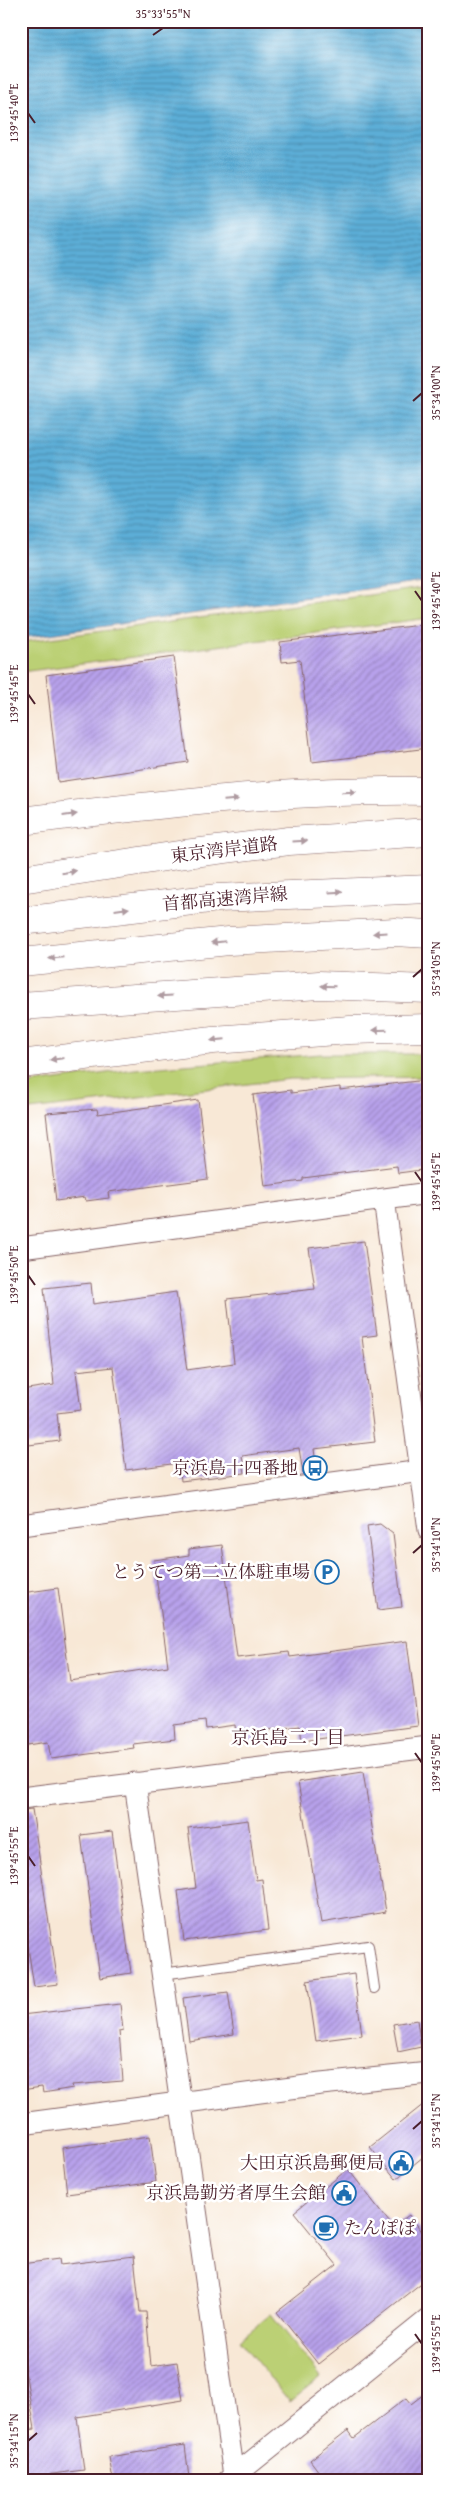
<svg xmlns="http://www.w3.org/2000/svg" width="450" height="2501" font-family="'Gentium Book Plus','Noto Serif JP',serif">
  <defs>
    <pattern id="water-rules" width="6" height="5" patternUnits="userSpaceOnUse" patternTransform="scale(1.25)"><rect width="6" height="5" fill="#5caed7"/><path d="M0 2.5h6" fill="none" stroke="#4e8daf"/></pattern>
    <pattern id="building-hatch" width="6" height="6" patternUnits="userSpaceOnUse" patternTransform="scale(1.25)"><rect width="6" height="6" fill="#b8a2ec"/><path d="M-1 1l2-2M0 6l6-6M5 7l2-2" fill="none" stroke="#9883bf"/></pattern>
  </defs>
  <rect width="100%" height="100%" fill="#fff"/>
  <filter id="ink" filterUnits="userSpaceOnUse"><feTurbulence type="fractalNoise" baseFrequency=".02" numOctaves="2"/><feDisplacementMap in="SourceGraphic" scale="10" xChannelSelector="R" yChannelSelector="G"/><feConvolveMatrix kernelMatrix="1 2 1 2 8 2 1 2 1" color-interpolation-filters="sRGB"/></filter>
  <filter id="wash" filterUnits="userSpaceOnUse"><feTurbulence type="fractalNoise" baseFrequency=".0096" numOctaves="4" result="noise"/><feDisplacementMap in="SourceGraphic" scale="20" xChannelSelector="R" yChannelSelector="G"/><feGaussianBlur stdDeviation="1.12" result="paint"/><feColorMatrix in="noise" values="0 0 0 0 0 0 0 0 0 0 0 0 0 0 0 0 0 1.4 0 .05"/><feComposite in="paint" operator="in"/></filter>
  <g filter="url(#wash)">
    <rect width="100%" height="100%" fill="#f8e8d6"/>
    <path fill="#bbd074" stroke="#827850" d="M 429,587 L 429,618 L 21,672 L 21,642 Z
      M 321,1054 L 429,1054 L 429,1077 L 290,1079 L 21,1111 L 21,1085 L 135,1069 Z
      M 271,2314 L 321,2377 L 290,2402 L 239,2340 Z"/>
    <path fill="url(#water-rules)" stroke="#536681" d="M 21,21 L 429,21 L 429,580 L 21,638 Z"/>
    <g id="blocks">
      <path fill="url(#building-hatch)" d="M 429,624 L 429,748 L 312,762 L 300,660 L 282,662 L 280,642 Z
        M 174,657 L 188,762 L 58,782 L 46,675 Z
        M 426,1080 L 429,1100 L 429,1169 L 398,1173 L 397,1166 L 303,1178 L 303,1181 L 265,1186 L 253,1095 L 291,1090 L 291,1093 L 340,1087 L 340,1090 Z
        M 198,1100 L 208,1179 L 108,1192 L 109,1198 L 86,1201 L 85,1197 L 56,1201 L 46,1113 L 97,1109 L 98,1114 Z
        M 364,1241 L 377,1335 L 362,1337 L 375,1442 L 314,1449 L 317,1472 L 303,1474 L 299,1448 L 242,1456 L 245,1473 L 181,1481 L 179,1463 L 126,1470 L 113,1367 L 76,1371 L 81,1410 L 57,1413 L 60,1441 L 21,1446 L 21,1390 L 54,1385 L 44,1288 L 91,1283 L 93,1304 L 176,1292 L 187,1370 L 234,1363 L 227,1299 L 315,1289 L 309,1248 Z
        M 380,1524 L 393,1534 L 402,1607 L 378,1610 L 367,1526 Z
        M 222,1545 L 237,1658 L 289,1652 L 290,1657 L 407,1641 L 418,1726 L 302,1741 L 300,1726 L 261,1731 L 262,1740 L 237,1743 L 235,1725 L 206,1729 L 205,1721 L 174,1725 L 175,1739 L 133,1744 L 134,1748 L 51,1759 L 48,1742 L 21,1746 L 21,1593 L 58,1588 L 70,1681 L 168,1666 L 154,1560 L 189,1555 L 189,1549 Z
        M 363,1772 L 386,1912 L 321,1923 L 298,1782 Z
        M 32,1809 L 58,1984 L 34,1987 L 21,1901 L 21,1810 Z
        M 248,1820 L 256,1880 L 262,1879 L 268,1930 L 184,1941 L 178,1891 L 196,1888 L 188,1828 Z
        M 112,1831 L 131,1973 L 100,1978 L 81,1835 Z
        M 354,1974 L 362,2035 L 316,2041 L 307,1981 Z
        M 228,1992 L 234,2034 L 189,2041 L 183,1998 Z
        M 120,2004 L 123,2030 L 119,2031 L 123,2081 L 72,2085 L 73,2088 L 43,2093 L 42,2087 L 21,2090 L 21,2015 Z
        M 417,2020 L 421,2047 L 398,2052 L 393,2024 Z
        M 429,2100 L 429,2152 L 396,2179 L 370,2147 Z
        M 150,2136 L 156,2182 L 67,2194 L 62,2148 Z
        M 348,2169 L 393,2227 L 409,2215 L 429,2240 L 429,2277 L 318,2364 L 277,2312 L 337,2265 L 294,2212 Z
        M 134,2256 L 140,2312 L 146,2312 L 151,2366 L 177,2362 L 183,2400 L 77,2417 L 84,2470 L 21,2478 L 21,2431 L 35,2429 L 21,2348 L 21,2264 L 59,2259 L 60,2265 Z
        M 429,2390 L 429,2480 L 325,2480 L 310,2460 L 348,2430 L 354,2438 L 406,2398 L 411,2404 Z
        M 185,2445 L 189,2478 L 113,2480 L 109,2457 Z"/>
    </g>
  </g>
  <g filter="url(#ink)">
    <use href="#blocks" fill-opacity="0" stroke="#876567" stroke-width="1"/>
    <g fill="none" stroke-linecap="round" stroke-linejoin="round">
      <g stroke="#876567" stroke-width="12">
        <path id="service" d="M 162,1974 L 368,1946 L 374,1988"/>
      </g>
      <g stroke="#876567" stroke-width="23">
        <path id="minor" d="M 384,1199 L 429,1530
          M 21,1248 L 429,1193
          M 21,1525 L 429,1470
          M 135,1783 L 234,2476
          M 21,1798 L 429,1747
          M 21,2124 L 321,2084 L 429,2073
          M 229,2480 L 429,2319"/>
      </g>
      <g stroke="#876567" stroke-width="29">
        <path id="trunk" d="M 21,821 C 156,804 293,789 429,791
          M 21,879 L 185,854 L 289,841 L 429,832
          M 21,1006 L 319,985 L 429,989
          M 21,1064 L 213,1040 L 350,1030 L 429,1028"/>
      </g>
      <g stroke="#876567" stroke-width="29">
        <path id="motorway" d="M 21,921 L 218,898 L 429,889
          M 21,962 L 229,941 L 395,932 L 429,934"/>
      </g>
      <use href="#service" stroke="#fff" stroke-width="10"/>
      <use href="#minor" stroke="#fff" stroke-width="21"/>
      <use href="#trunk" stroke="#fff" stroke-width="28"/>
      <use href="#motorway" stroke="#fff" stroke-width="28"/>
    </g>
    <defs><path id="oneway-solid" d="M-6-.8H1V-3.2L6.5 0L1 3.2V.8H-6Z" transform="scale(1.25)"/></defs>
    <g fill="#ae9aa0">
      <use href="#oneway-solid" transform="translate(349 792) rotate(-2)"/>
      <use href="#oneway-solid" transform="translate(231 800) rotate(-5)"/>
      <use href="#oneway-solid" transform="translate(70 815) rotate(-7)"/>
      <use href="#oneway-solid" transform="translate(300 841) rotate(-4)"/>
      <use href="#oneway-solid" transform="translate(69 872) rotate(-9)"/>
      <use href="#oneway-solid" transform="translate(336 892) rotate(-3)"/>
      <use href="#oneway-solid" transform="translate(122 909) rotate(-7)"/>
      <use href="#oneway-solid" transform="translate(380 933) rotate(177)"/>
      <use href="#oneway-solid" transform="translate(218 942) rotate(174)"/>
      <use href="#oneway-solid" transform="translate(56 958) rotate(174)"/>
      <use href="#oneway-solid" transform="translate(328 986) rotate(-178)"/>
      <use href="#oneway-solid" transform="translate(165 996) rotate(176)"/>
      <use href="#oneway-solid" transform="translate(380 1030) rotate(178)"/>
      <use href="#oneway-solid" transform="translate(218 1040) rotate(175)"/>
      <use href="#oneway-solid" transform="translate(57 1059) rotate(173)"/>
    </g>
  </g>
  <path fill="none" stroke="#4a1f2b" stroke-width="2" d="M 153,35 L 163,28M 28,113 L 35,123M 413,401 L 422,393M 415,591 L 422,601M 28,694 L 35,704M 413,977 L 422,969M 415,1172 L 422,1182M 28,1275 L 35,1285M 413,1553 L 422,1545M 415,1753 L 422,1763M 28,1856 L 35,1866M 413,2129 L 422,2121M 415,2334 L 422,2344M 28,2441 L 37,2433"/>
  <defs>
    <g id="bus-ring" transform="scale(1.25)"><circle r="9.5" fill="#fff" stroke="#1f6fb2" stroke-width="1.5"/><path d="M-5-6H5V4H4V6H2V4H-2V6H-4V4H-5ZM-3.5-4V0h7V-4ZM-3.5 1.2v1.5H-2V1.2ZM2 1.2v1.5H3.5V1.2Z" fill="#1f6fb2"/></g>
    <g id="parking-ring" transform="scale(1.25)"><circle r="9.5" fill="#fff" stroke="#1f6fb2" stroke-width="1.5"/><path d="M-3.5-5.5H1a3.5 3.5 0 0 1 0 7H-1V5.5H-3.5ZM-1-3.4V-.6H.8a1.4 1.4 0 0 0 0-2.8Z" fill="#1f6fb2"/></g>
    <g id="civic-ring" transform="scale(1.25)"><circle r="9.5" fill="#fff" stroke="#1f6fb2" stroke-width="1.5"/><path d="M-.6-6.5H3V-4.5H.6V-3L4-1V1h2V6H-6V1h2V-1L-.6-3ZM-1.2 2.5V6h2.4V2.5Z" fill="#1f6fb2"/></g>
    <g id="cafe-ring" transform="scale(1.25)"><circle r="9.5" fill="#fff" stroke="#1f6fb2" stroke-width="1.5"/><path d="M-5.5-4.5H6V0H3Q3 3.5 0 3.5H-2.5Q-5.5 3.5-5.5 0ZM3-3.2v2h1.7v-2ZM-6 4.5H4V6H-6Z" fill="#1f6fb2"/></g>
  </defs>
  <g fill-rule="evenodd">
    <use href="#bus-ring" x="315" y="1468"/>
    <use href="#parking-ring" x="327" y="1572"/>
    <use href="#civic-ring" x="401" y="2163"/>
    <use href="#civic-ring" x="344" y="2193"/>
    <use href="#cafe-ring" x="326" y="2228"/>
  </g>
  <g text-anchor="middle" stroke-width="5" stroke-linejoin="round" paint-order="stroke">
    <g font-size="18" fill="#4a1f2b" stroke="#fff">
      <text transform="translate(224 850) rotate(-7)" y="6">東京湾岸道路</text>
      <text transform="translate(225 899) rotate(-5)" y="6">首都高速湾岸線</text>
    </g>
    <g font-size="18" fill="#4a1f2b" stroke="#fff" text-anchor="end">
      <text x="298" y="1474">京浜島十四番地</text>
      <text x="310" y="1578">とうてつ第二立体駐車場</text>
      <text x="384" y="2169">大田京浜島郵便局</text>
      <text x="326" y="2199">京浜島勤労者厚生会館</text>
      <text x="344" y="2234" text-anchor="start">たんぽぽ</text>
    </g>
    <g font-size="19" fill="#4a1f2b" stroke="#fff">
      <text x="288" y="1744">京浜島二丁目</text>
    </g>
  </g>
  <rect width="450" height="2501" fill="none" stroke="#fff" stroke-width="55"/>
  <rect x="28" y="28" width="394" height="2446" fill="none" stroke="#4a1f2b" stroke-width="2"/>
  <g font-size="12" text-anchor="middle" fill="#4a1f2b">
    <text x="163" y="18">35°33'55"N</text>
    <text transform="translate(14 113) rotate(-90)" y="4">139°45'40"E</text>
    <text transform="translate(436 393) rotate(-90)" y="4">35°34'00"N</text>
    <text transform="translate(436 601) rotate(-90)" y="4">139°45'40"E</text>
    <text transform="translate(14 694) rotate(-90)" y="4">139°45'45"E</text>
    <text transform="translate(436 969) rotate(-90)" y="4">35°34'05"N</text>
    <text transform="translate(436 1182) rotate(-90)" y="4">139°45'45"E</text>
    <text transform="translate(14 1275) rotate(-90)" y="4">139°45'50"E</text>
    <text transform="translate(436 1545) rotate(-90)" y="4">35°34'10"N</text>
    <text transform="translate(436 1763) rotate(-90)" y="4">139°45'50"E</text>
    <text transform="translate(14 1856) rotate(-90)" y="4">139°45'55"E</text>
    <text transform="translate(436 2121) rotate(-90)" y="4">35°34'15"N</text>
    <text transform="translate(436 2344) rotate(-90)" y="4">139°45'55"E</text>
    <text transform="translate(14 2441) rotate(-90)" y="4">35°34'15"N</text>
  </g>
</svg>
